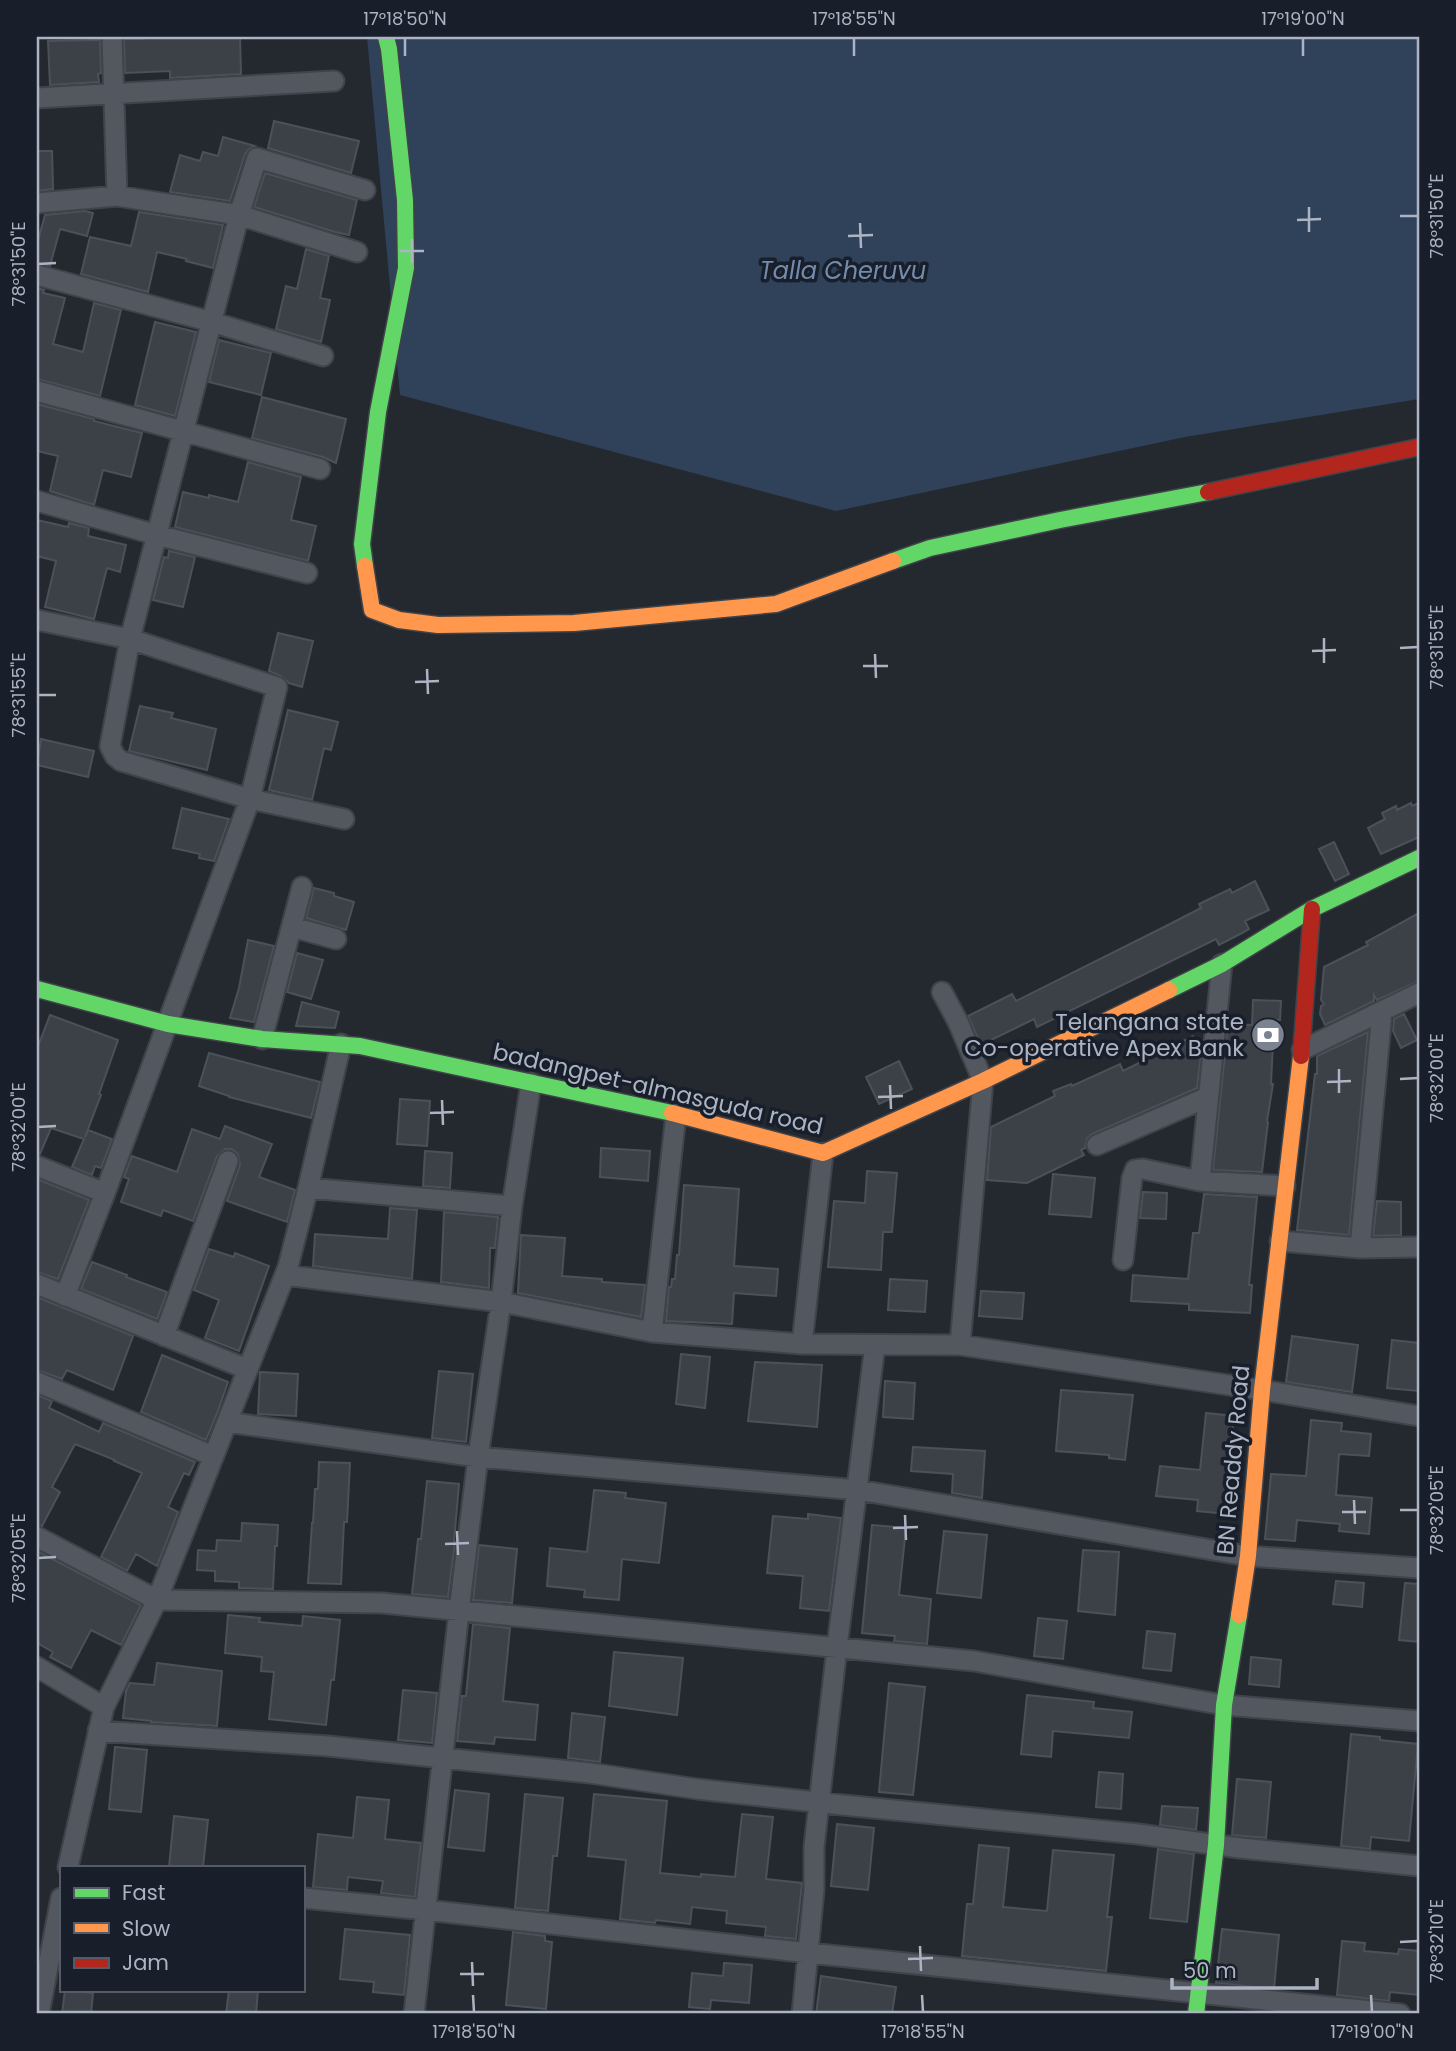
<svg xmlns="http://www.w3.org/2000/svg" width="1456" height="2051" font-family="Poppins,sans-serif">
  <rect width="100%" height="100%" fill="#242930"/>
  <path fill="#30415a" d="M 367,37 L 1419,37 L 1419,399 L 1185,437 L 836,511 L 400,395 Z"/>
  <path fill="#3c4148" stroke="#4b5159" stroke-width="2" d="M 144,37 L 240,37 L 241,74 L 170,78 L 170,71 L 125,73 L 124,39 L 144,39 Z
    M 100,40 L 101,73 L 98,74 L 99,82 L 50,85 L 48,41 Z
    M 274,121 L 359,141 L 351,173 L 268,148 Z
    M 223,137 L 255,146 L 249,149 L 245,154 L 230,201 L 170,192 L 180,155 L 200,161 L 203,152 L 218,156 Z
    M 37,151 L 52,151 L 53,189 L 37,191 Z
    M 265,173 L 357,200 L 349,235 L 335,232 L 254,207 Z
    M 85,211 L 93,213 L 87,236 L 60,229 L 50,266 L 37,263 L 37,244 L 45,215 Z
    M 139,212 L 223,225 L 213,268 L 186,261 L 187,259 L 157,252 L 148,292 L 81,274 L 90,237 L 131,246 Z
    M 306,249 L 329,256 L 320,298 L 330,300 L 321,342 L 276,329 L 286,286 L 297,289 Z
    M 37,288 L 44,290 L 43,293 L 65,298 L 53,344 L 83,352 L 94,303 L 121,310 L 100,396 L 37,379 Z
    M 155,322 L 196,332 L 175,416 L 135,405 Z
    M 219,340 L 271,353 L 261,395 L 209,382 Z
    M 262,397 L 346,419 L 336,463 L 323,457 L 252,438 Z
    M 37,404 L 94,419 L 94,421 L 142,433 L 131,477 L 103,470 L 94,505 L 50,491 L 58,456 L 37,451 Z
    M 248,462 L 301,477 L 291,520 L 316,526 L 308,561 L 175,527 L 183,492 L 209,498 L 209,495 L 238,502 Z
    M 37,520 L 68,527 L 69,523 L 89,528 L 88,536 L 126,545 L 120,572 L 107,568 L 94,619 L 45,607 L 56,561 L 37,556 Z
    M 169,551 L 195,557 L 183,607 L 153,600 L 164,557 L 168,558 Z
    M 278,633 L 313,641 L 302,687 L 289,683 L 281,676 L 269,671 Z
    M 140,706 L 173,713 L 171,718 L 216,729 L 207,770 L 129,751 Z
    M 288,710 L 338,722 L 331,750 L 324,748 L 312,800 L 269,790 Z
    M 41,739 L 94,751 L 88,777 L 37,765 Z
    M 1411,803 L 1412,806 L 1419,803 L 1419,837 L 1381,854 L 1368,828 L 1385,819 L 1382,813 L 1396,806 L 1397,810 Z
    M 182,808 L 229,819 L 214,861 L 199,858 L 200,854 L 173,848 Z
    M 1334,842 L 1349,874 L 1335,881 L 1319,849 Z
    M 1255,881 L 1269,910 L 1245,921 L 1249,929 L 1240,934 L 1219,945 L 1216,939 L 1037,1027 L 1034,1019 L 981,1045 L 968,1016 L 1012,994 L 1016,1001 L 1170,924 L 1201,908 L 1199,904 L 1230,889 L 1232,893 Z
    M 314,888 L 334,893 L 334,896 L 354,902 L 346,930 L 306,918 Z
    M 1419,913 L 1419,981 L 1377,1000 L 1374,995 L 1374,1001 L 1325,1025 L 1320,1014 L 1321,1006 L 1324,1004 L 1321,1000 L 1324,967 L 1368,945 L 1366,942 Z
    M 248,940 L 274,946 L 254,1022 L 230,1018 L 239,988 Z
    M 297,953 L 323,960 L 311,999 L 287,992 Z
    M 1253,1000 L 1281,1001 L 1280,1020 L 1274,1020 L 1271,1084 L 1273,1084 L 1267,1121 L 1268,1122 L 1262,1172 L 1213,1170 L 1228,1024 L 1252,1025 Z
    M 302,1002 L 339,1012 L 335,1028 L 296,1026 Z
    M 1404,1014 L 1417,1040 L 1401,1048 L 1393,1031 L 1394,1019 Z
    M 50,1015 L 118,1040 L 99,1094 L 101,1095 L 85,1137 L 88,1130 L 112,1139 L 101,1168 L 95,1166 L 92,1175 L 72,1167 L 84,1139 L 51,1128 L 40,1154 L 37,1154 L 37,1049 Z
    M 1368,1032 L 1349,1235 L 1297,1230 L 1315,1074 L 1317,1074 L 1317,1056 Z
    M 1193,1036 L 1201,1054 L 1197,1088 L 1092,1134 L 1087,1138 L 1085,1148 L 1081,1150 L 1084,1155 L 1027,1183 L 987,1180 L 991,1127 L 1055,1096 L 1053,1091 L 1071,1084 L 1072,1086 L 1120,1064 L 1123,1071 Z
    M 209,1053 L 320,1082 L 311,1118 L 229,1097 L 229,1096 L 199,1086 Z
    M 899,1061 L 912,1089 L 879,1104 L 866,1077 Z
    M 400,1099 L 430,1101 L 427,1146 L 397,1144 Z
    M 225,1126 L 272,1144 L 259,1177 L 295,1190 L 287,1222 L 227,1201 L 240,1165 L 238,1154 L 232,1149 L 225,1149 L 217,1156 L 193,1221 L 163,1210 L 161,1216 L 121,1202 L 129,1179 L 124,1177 L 132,1156 L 177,1172 L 192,1129 L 220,1139 Z
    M 601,1148 L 650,1151 L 648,1181 L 600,1177 Z
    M 425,1151 L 452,1153 L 450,1188 L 423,1186 Z
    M 867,1171 L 897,1173 L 892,1232 L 883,1232 L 881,1270 L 828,1267 L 834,1201 L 865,1203 Z
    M 1053,1174 L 1095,1178 L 1091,1217 L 1049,1214 Z
    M 37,1179 L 89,1200 L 58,1279 L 37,1272 Z
    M 684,1185 L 739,1189 L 734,1266 L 778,1269 L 776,1296 L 734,1293 L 732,1324 L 666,1321 L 669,1287 L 671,1287 L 672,1279 L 675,1279 L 677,1255 L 679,1255 Z
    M 1143,1192 L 1167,1193 L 1166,1219 L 1140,1218 Z
    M 1204,1194 L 1257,1197 L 1249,1285 L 1252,1285 L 1250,1313 L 1189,1310 L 1189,1304 L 1131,1301 L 1133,1275 L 1188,1279 L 1193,1233 L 1199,1233 Z
    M 1377,1201 L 1401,1202 L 1401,1235 L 1373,1236 Z
    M 390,1208 L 417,1210 L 412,1279 L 313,1266 L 315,1234 L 388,1239 Z
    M 444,1212 L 498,1217 L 495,1248 L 490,1248 L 489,1288 L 441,1282 Z
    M 521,1235 L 565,1238 L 562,1276 L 602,1279 L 602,1282 L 645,1285 L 641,1317 L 518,1293 Z
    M 209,1249 L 234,1257 L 235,1253 L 269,1266 L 239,1351 L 205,1338 L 219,1300 L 194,1290 Z
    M 92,1262 L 127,1275 L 126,1277 L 167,1292 L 157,1319 L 81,1289 Z
    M 890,1279 L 927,1281 L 925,1312 L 888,1310 Z
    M 981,1291 L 1024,1293 L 1022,1319 L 979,1316 Z
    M 37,1297 L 133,1336 L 113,1390 L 67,1370 L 62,1379 L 37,1370 Z
    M 1292,1336 L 1358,1345 L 1352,1392 L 1286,1382 Z
    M 1392,1340 L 1419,1343 L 1419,1391 L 1387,1388 Z
    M 681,1354 L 710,1357 L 705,1408 L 676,1404 Z
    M 162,1355 L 228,1382 L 218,1411 L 206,1440 L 141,1412 Z
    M 755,1362 L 822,1365 L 817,1427 L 748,1421 Z
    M 439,1371 L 473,1374 L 466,1442 L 432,1438 Z
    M 260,1372 L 298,1374 L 296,1416 L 258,1414 Z
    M 885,1381 L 915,1383 L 913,1419 L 883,1417 Z
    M 1061,1390 L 1133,1395 L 1125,1460 L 1109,1458 L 1109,1455 L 1056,1451 Z
    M 37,1395 L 52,1401 L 49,1408 L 99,1432 L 103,1423 L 195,1462 L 189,1475 L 184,1473 L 168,1507 L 178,1512 L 157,1566 L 136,1554 L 127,1571 L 101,1557 L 142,1473 L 114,1461 L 115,1460 L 75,1444 L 52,1487 L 60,1492 L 42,1526 L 37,1525 Z
    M 1206,1413 L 1234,1416 L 1228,1474 L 1231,1475 L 1227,1514 L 1197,1511 L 1198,1500 L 1156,1496 L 1160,1466 L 1200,1470 Z
    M 1311,1420 L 1342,1423 L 1341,1431 L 1371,1434 L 1369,1456 L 1339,1454 L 1336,1495 L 1372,1498 L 1369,1534 L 1339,1531 L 1340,1524 L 1297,1520 L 1295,1541 L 1265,1539 L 1271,1474 L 1306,1476 Z
    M 913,1447 L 985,1451 L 982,1498 L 952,1493 L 953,1474 L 911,1471 Z
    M 319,1462 L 350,1463 L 347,1522 L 344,1522 L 341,1584 L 308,1583 L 312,1523 L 313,1523 L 315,1489 L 318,1489 Z
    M 427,1481 L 459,1484 L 454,1542 L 455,1542 L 448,1597 L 412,1594 L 418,1539 L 421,1539 Z
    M 594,1490 L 626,1493 L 625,1498 L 666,1503 L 659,1563 L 622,1559 L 619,1600 L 584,1597 L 585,1590 L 547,1586 L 550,1548 L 587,1552 Z
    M 808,1514 L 841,1518 L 829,1611 L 800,1608 L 803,1576 L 767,1573 L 773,1516 L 808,1519 Z
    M 242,1523 L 278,1525 L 277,1546 L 275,1546 L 273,1589 L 239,1588 L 239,1582 L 215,1581 L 215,1571 L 197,1570 L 198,1550 L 216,1551 L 217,1540 L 241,1541 Z
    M 872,1525 L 906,1528 L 899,1595 L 931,1599 L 927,1644 L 894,1641 L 895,1636 L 862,1633 Z
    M 944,1531 L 987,1535 L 981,1598 L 937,1593 Z
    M 479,1545 L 517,1549 L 512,1603 L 473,1600 Z
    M 1083,1550 L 1119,1552 L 1115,1615 L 1078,1611 Z
    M 37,1551 L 141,1605 L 121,1645 L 91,1630 L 71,1668 L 50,1657 L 53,1652 L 37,1643 Z
    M 1336,1581 L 1364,1583 L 1362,1607 L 1333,1604 Z
    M 1405,1583 L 1419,1584 L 1419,1642 L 1399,1640 Z
    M 228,1615 L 260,1618 L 259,1622 L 302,1626 L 303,1616 L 340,1620 L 334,1680 L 331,1680 L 326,1725 L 269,1719 L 274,1672 L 261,1671 L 262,1657 L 225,1653 Z
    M 1038,1618 L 1067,1621 L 1063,1659 L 1034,1656 Z
    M 473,1624 L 510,1628 L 503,1701 L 538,1705 L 535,1740 L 495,1737 L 494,1744 L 457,1741 L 462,1696 L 466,1696 Z
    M 1147,1631 L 1175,1634 L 1171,1671 L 1143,1668 Z
    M 614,1652 L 683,1658 L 677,1715 L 609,1706 Z
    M 1251,1657 L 1281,1660 L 1279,1687 L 1249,1684 Z
    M 157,1663 L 222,1671 L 217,1726 L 151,1722 L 151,1721 L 123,1718 L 126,1691 L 130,1683 L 154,1685 Z
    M 889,1683 L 925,1687 L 913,1795 L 879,1792 Z
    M 403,1690 L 437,1693 L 432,1743 L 398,1740 Z
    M 1027,1695 L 1094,1702 L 1093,1708 L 1132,1712 L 1129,1738 L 1053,1731 L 1051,1757 L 1021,1754 Z
    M 572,1713 L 605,1717 L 600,1762 L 568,1758 Z
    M 1351,1734 L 1380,1737 L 1380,1740 L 1418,1744 L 1409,1841 L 1371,1837 L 1370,1849 L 1341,1846 Z
    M 115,1747 L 147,1750 L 141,1812 L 109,1809 Z
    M 1099,1772 L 1123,1774 L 1121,1809 L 1096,1807 Z
    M 1237,1779 L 1271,1782 L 1266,1838 L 1232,1835 Z
    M 455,1790 L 489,1794 L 484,1851 L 448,1847 Z
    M 525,1794 L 563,1798 L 557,1856 L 553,1856 L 548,1911 L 515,1908 Z
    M 594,1794 L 667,1801 L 660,1873 L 701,1877 L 701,1874 L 735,1877 L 742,1814 L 773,1817 L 766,1879 L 802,1883 L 796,1939 L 765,1936 L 766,1927 L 726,1923 L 727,1911 L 692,1907 L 690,1924 L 656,1920 L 655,1923 L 620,1919 L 626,1860 L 588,1856 Z
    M 357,1797 L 389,1800 L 385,1839 L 421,1843 L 415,1897 L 381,1893 L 383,1881 L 348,1877 L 347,1890 L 313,1887 L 318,1834 L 353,1838 Z
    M 1162,1806 L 1198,1808 L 1196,1830 L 1160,1825 Z
    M 174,1816 L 208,1820 L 203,1867 L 169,1867 Z
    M 837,1824 L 874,1828 L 868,1890 L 831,1886 Z
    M 979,1845 L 1009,1848 L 1003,1907 L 1047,1911 L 1053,1850 L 1114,1855 L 1107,1917 L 1112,1917 L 1106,1971 L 962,1956 L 967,1904 L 973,1904 Z
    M 1158,1849 L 1194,1854 L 1187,1922 L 1150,1918 Z
    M 345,1929 L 410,1935 L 404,1995 L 373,1992 L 374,1982 L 340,1979 Z
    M 1222,1929 L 1279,1935 L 1274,1989 L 1216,1983 Z
    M 513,1932 L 545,1936 L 545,1941 L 552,1942 L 546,2009 L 506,2005 Z
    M 1342,1941 L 1365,1943 L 1364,1951 L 1398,1954 L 1399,1949 L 1419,1951 L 1419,1995 L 1390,1992 L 1389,2001 L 1337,1995 Z
    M 724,1963 L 752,1965 L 749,2003 L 711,2000 L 710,2009 L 689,2007 L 692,1973 L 723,1976 Z
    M 821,1976 L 896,1987 L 892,2014 L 816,2014 Z
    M 65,1990 L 93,1993 L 91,2014 L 62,2014 Z
    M 229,1990 L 258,1990 L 256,2014 L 226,2014 Z"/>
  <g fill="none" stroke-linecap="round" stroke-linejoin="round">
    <g stroke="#404349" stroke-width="23">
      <path id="street" d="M 112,37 L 117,196
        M 37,98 L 334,81
        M 37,203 L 117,196 L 239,215 L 357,252
        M 37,275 L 212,322 L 323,356
        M 37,391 L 320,469
        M 37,501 L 157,535 L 307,573
        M 37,620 L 130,639 L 110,746 L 115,756 L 121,761 L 250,799 L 344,819
        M 292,927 L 336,939
        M 1222,964 L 1200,1181 L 1285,1186
        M 942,992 L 958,1022 L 983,1081 L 960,1345
        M 262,1039 L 302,887
        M 1302,1050 L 1419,993
        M 1097,1145 L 1208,1097
        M 37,1166 L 105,1193
        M 308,1188 L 512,1206
        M 1280,1241 L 1360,1248 L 1419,1247
        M 1360,1248 L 1382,1012
        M 1123,1260 L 1132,1178 L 1135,1170 L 1143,1169 L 1200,1181
        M 285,1275 L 501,1302 L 652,1332 L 802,1344 L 960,1345 L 1262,1390 L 1419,1416
        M 37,1284 L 247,1369
        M 65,1296 L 105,1193 L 250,799 L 277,687 L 130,639 L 239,215 L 257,158 L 365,190
        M 652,1332 L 676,1114
        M 164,1336 L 228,1161
        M 802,1344 L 823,1153
        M 37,1382 L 213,1456
        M 227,1422 L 478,1457 L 858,1490 L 1248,1556 L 1419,1568
        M 37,1537 L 157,1600 L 382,1603 L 545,1619 L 974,1661 L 1224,1705 L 1419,1721
        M 37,1667 L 104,1707
        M 98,1731 L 328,1746 L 443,1758 L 590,1773 L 697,1789 L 843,1805 L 1138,1834 L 1240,1848 L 1419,1866
        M 68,1867 L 104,1707 L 157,1600 L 288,1267 L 308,1188 L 341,1044
        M 303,1898 L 426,1910 L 809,1953 L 1400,2014
        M 39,2014 L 61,1898
        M 414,2014 L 459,1611 L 478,1457 L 501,1302 L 512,1206 L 531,1083
        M 802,2014 L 814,1890 L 814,1847 L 837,1647 L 875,1345"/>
    </g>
    <g stroke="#404349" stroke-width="19">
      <path id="fast" d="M 893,561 L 930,548 L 1060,520 L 1208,492
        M 365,566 L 362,544 L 378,412 L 406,268 L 405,200 L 389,49 L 386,37
        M 37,989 L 168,1024 L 262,1039 L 360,1046 L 672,1113
        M 1169,990 L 1222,964 L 1312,909 L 1419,858
        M 1196,2014 L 1216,1845 L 1224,1705 L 1239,1615"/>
    </g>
    <g stroke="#404349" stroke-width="19">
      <path id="slow" d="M 365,566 L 372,610 L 399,620 L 438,625 L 574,623 L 776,604 L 893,561
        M 672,1113 L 823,1153 L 983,1081 L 1169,990
        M 1239,1615 L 1248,1556 L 1262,1390 L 1301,1056"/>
    </g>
    <g stroke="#404349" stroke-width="19">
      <path id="jam" d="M 1208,492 L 1419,447
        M 1301,1056 L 1312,909"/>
    </g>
    <use href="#street" stroke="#535760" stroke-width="19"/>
    <use href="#fast" stroke="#63d668" stroke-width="16"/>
    <use href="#slow" stroke="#ff974d" stroke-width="16"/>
    <use href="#jam" stroke="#b3261e" stroke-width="16"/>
  </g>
  <path fill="none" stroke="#acb4c4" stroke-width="2.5" d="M 405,38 L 405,56M 854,38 L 854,56M 1303,38 L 1303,56M 1309,207 L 1309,232M 1400,216 L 1418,216M 1297,220 L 1321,219M 860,223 L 861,248M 848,236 L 873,235M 412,239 L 412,263M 400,251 L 424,251M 38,264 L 56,263M 1324,638 L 1324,663M 1400,648 L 1418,647M 1312,651 L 1336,650M 875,654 L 876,678M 863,666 L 888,666M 427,669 L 428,694M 415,682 L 439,681M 38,695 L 56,695M 1339,1069 L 1339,1093M 1400,1079 L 1418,1078M 1327,1082 L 1351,1081M 890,1085 L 891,1109M 878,1097 L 903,1096M 442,1100 L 443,1125M 430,1113 L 454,1112M 38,1127 L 56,1126M 1354,1500 L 1355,1524M 1400,1510 L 1418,1510M 1342,1512 L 1366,1512M 905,1515 L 906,1540M 893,1528 L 918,1527M 457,1531 L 458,1555M 445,1544 L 469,1543M 38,1558 L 56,1557M 1400,1942 L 1418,1941M 920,1946 L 921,1971M 908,1959 L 933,1958M 472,1962 L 473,1986M 460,1974 L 484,1974M 473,1995 L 474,2012M 922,1995 L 923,2012M 1371,1995 L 1372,2012"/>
  <defs>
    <g id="bank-disc" transform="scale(1.75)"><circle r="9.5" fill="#7c8390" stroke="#181f2b"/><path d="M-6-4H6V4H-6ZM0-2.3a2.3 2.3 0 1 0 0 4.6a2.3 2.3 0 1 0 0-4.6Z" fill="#fff"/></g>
  </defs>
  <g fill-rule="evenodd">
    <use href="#bank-disc" x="1268" y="1035"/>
  </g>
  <g text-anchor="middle" stroke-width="7" stroke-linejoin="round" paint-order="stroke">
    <g font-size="23" fill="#acb4c4" stroke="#181f2b" text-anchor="end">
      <text x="1244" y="1030">Telangana state<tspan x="1244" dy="26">Co-operative Apex Bank</tspan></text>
    </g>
    <g font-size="23" fill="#acb4c4" stroke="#181f2b">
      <text transform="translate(658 1089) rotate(13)" y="8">badangpet-almasguda road</text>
      <text transform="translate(1233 1460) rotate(-85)" y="8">BN Readdy Road</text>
    </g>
    <g font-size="24" font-style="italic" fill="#738bad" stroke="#181f2b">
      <text x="843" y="279">Talla Cheruvu</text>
    </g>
  </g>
  <rect width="1456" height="2051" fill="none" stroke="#181f2b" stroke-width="77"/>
  <rect x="60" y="1866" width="245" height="126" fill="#181f2b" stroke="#535b68" stroke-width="2"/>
  <rect x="74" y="1888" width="35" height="10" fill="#63d668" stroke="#535b68" stroke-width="2"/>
  <text x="122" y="1900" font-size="21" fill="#acb4c4">Fast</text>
  <rect x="74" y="1923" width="35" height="10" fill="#ff974d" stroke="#535b68" stroke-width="2"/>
  <text x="122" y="1936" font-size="21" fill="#acb4c4">Slow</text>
  <rect x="74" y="1958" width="35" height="10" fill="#b3261e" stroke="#535b68" stroke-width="2"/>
  <text x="122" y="1970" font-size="21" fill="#acb4c4">Jam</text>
  <path d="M1172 1978v10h145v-10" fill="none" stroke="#acb4c4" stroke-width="3.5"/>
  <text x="1183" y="1978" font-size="21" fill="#acb4c4" stroke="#181f2b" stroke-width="5" paint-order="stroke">50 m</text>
  <rect x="38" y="38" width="1380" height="1974" fill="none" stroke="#acb4c4" stroke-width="2.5"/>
  <g font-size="18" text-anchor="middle" fill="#acb4c4">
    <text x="405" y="25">17°18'50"N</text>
    <text x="854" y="25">17°18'55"N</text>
    <text x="1303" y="25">17°19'00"N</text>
    <text transform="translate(1437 216) rotate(-90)" y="6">78°31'50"E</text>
    <text transform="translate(19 264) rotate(-90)" y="6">78°31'50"E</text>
    <text transform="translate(1437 647) rotate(-90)" y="6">78°31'55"E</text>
    <text transform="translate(19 695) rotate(-90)" y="6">78°31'55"E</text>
    <text transform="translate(1437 1078) rotate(-90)" y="6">78°32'00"E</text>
    <text transform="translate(19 1127) rotate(-90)" y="6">78°32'00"E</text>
    <text transform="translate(1437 1510) rotate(-90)" y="6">78°32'05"E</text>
    <text transform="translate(19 1558) rotate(-90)" y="6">78°32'05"E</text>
    <text transform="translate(1437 1941) rotate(-90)" y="6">78°32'10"E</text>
    <text x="474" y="2038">17°18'50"N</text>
    <text x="923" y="2038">17°18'55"N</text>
    <text x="1372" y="2038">17°19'00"N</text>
  </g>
</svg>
